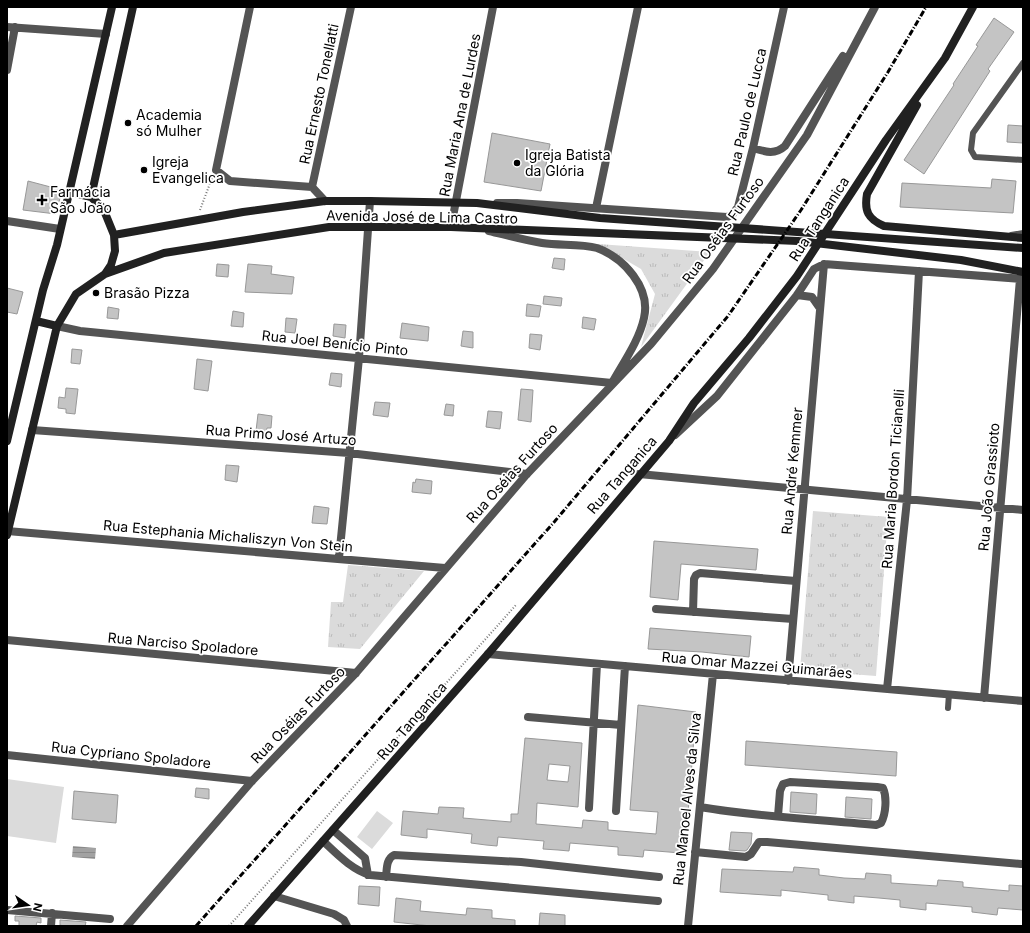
<svg xmlns="http://www.w3.org/2000/svg" width="1030" height="933" font-family="Inter,sans-serif">
  <defs>
    <pattern id="grass-tufts" width="24" height="20" patternUnits="userSpaceOnUse"><rect width="24" height="20" fill="#dbdbdb"/><path d="M3 7l-1-3M5 7V3M7 7l1-3M15 17l-1-3M17 17v-4M19 17l1-3" fill="none" stroke="#bababa"/></pattern>
    <pattern id="water-rules" width="6" height="5" patternUnits="userSpaceOnUse"><rect width="6" height="5" fill="#a2a2a2"/><path d="M0 2.5h6" fill="none" stroke="#8a8a8a"/></pattern>
  </defs>
  <rect width="100%" height="100%" fill="#fff"/>
  <path fill="url(#grass-tufts)" d="M 598,244 L 710,252 L 641,347 L 655,294 L 641,269 Z
    M 813,511 L 888,517 L 876,676 L 800,670 Z
    M 348,565 L 424,571 L 360,649 L 328,647 L 331,602 L 343,602 Z"/>
  <path fill="#dbdbdb" d="M 7,779 L 64,787 L 56,843 L 7,836 Z
    M 377,811 L 393,823 L 372,849 L 357,837 Z"/>
  <path fill="url(#water-rules)" d="M 73,846 L 96,848 L 95,859 L 72,857 Z"/>
  <path fill="#c4c4c4" stroke="#989898" fill-rule="evenodd" d="M 994,18 L 1014,32 L 988,69 L 990,71 L 924,174 L 904,160 L 954,85 L 953,84 L 978,46 L 976,45 Z
    M 1008,125 L 1023,126 L 1023,143 L 1007,142 Z
    M 492,133 L 550,144 L 541,191 L 484,182 Z
    M 992,179 L 1016,181 L 1013,213 L 900,207 L 902,183 L 991,188 Z
    M 28,181 L 62,190 L 56,214 L 23,210 Z
    M 554,258 L 565,259 L 564,270 L 552,268 Z
    M 217,264 L 229,265 L 228,277 L 216,276 Z
    M 248,264 L 272,266 L 271,274 L 294,277 L 292,294 L 245,292 Z
    M 7,288 L 23,292 L 17,314 L 7,312 Z
    M 544,296 L 562,298 L 561,306 L 543,304 Z
    M 527,304 L 541,306 L 539,317 L 526,316 Z
    M 108,307 L 119,309 L 118,319 L 107,318 Z
    M 233,311 L 244,313 L 243,327 L 231,326 Z
    M 583,317 L 596,319 L 594,330 L 582,328 Z
    M 286,318 L 297,319 L 295,333 L 285,332 Z
    M 402,323 L 429,327 L 428,341 L 400,338 Z
    M 334,324 L 346,325 L 345,338 L 333,336 Z
    M 463,331 L 473,332 L 473,348 L 461,346 Z
    M 530,334 L 542,335 L 540,350 L 529,348 Z
    M 72,349 L 82,350 L 80,364 L 71,363 Z
    M 197,359 L 212,361 L 208,391 L 194,389 Z
    M 331,373 L 342,374 L 341,387 L 329,385 Z
    M 66,388 L 78,389 L 75,414 L 66,413 L 66,409 L 58,408 L 59,397 L 65,398 Z
    M 521,389 L 533,390 L 531,422 L 518,420 Z
    M 375,402 L 390,403 L 388,417 L 373,415 Z
    M 446,404 L 454,405 L 453,416 L 444,415 Z
    M 488,411 L 502,412 L 500,429 L 486,427 Z
    M 258,414 L 272,416 L 271,428 L 267,428 L 266,432 L 256,431 Z
    M 226,465 L 239,466 L 237,482 L 225,480 Z
    M 416,479 L 432,481 L 431,494 L 412,492 L 413,482 L 415,483 Z
    M 314,506 L 329,508 L 327,524 L 312,523 Z
    M 654,541 L 758,549 L 756,570 L 681,564 L 678,600 L 650,597 Z
    M 650,628 L 751,636 L 749,657 L 702,652 L 648,649 Z
    M 638,705 L 696,712 L 688,814 L 683,814 L 681,853 L 644,850 L 643,857 L 632,856 L 618,855 L 618,847 L 570,843 L 569,851 L 558,850 L 543,849 L 544,841 L 498,837 L 497,846 L 486,845 L 471,843 L 472,834 L 427,829 L 427,838 L 401,835 L 403,811 L 438,814 L 439,807 L 464,808 L 463,818 L 511,822 L 511,814 L 518,814 L 525,738 L 582,743 L 578,807 L 537,803 L 536,824 L 582,828 L 583,820 L 597,821 L 608,822 L 608,830 L 656,834 L 658,812 L 630,810 ZM 549,764 L 570,766 L 568,782 L 547,780 Z
    M 746,741 L 897,752 L 896,776 L 745,765 Z
    M 196,788 L 209,789 L 209,799 L 195,797 Z
    M 74,791 L 118,795 L 116,823 L 72,819 Z
    M 791,792 L 817,794 L 816,814 L 790,812 Z
    M 846,797 L 872,799 L 871,819 L 845,817 Z
    M 731,832 L 752,833 L 751,844 L 747,850 L 745,851 L 729,850 Z
    M 794,867 L 819,869 L 819,875 L 844,878 L 865,879 L 866,873 L 891,875 L 891,883 L 937,886 L 938,880 L 952,881 L 963,882 L 963,887 L 1009,891 L 1009,885 L 1023,886 L 1023,910 L 998,908 L 997,915 L 972,912 L 972,907 L 926,903 L 926,910 L 900,907 L 900,900 L 879,898 L 854,896 L 854,903 L 828,900 L 828,895 L 781,890 L 781,896 L 720,892 L 722,869 L 793,872 Z
    M 359,886 L 380,887 L 379,906 L 358,904 Z
    M 396,898 L 421,901 L 420,911 L 466,915 L 467,908 L 492,910 L 492,918 L 515,920 L 515,926 L 431,926 L 394,922 Z
    M 540,913 L 565,915 L 565,926 L 539,926 Z
    M 15,916 L 41,918 L 41,923 L 37,922 L 36,926 L 19,926 L 19,921 L 15,921 Z
    M 60,920 L 86,922 L 85,926 L 64,926 L 60,925 Z"/>
  <g fill="none" stroke-linecap="round" stroke-linejoin="round">
    <path stroke="#767676" stroke-width="2" stroke-dasharray="1 2" stroke-linecap="butt" d="M 200,210 L 212,178
      M 229,926 L 516,605"/>
    <path stroke="#545454" stroke-width="6" d="M 1023,63 L 973,133 L 971,150 L 975,157 L 1023,160
      M 1011,235 L 1023,233
      M 948,708 L 949,694"/>
    <path stroke="#545454" stroke-width="8" d="M 250,7 L 216,170 L 230,181 L 312,187 L 325,201
      M 7,27 L 106,34
      M 7,70 L 15,27
      M 753,148 C 766,152 775,155 785,146 L 843,56
      M 312,187 L 351,7
      M 497,203 L 517,203 L 727,217 L 732,215 L 738,207 L 753,148 L 784,7
      M 596,208 L 638,7
      M 7,221 L 60,229
      M 451,227 L 493,7
      M 797,295 L 812,297 L 819,307
      M 57,326 L 80,331 L 612,383 C 623,363 639,341 644,318 C 651,288 624,258 597,248 C 580,243 559,246 542,243 C 524,240 506,235 489,231
      M 32,430 L 349,453 L 527,474
      M 675,435 L 717,396 L 797,295 L 814,269 L 824,264 L 1023,279
      M 639,474 L 1023,510
      M 7,531 L 445,568
      M 339,558 L 359,358 L 370,201
      M 656,609 L 793,619
      M 693,612 L 694,579 L 696,575 L 700,573 L 796,581
      M 7,640 L 356,673
      M 488,654 L 1023,701
      M 788,681 L 824,264
      M 887,689 L 907,500 L 919,271
      M 984,698 L 1020,279
      M 528,717 L 621,725
      M 7,755 L 252,781
      M 700,807 C 758,817 817,819 876,825 L 881,823 C 886,814 887,797 883,788 L 877,787 L 790,782 L 783,784 L 780,791 L 778,816
      M 589,808 L 597,664
      M 616,811 L 625,666
      M 333,830 L 365,858 L 368,875
      M 323,841 C 337,854 352,870 370,875 L 658,901
      M 695,852 L 746,857 L 751,854 L 759,842 L 767,842 L 1021,864
      M 386,877 C 387,869 386,859 394,855 L 521,862 L 659,877
      M 274,896 L 334,914 L 344,920 L 347,926
      M 7,910 L 110,919
      M 51,926 L 52,913
      M 127,926 L 252,781 L 356,673 L 527,474 L 651,344 L 713,269 L 807,135 L 875,7
      M 688,926 L 713,674"/>
    <path stroke="#212121" stroke-width="8" d="M 917,105 L 867,194 C 864,211 868,219 884,226 L 1023,238
      M 70,192 L 91,197
      M 114,235 L 243,212 L 325,201 L 370,201 L 477,203 L 600,218 L 1023,248
      M 105,274 L 164,253 L 329,227 L 451,227 L 798,241 L 961,260 L 1023,272
      M 36,321 L 57,326
      M 7,441 L 43,290 L 57,245 L 112,7
      M 7,535 L 57,326 L 76,294 L 105,274 L 111,265 L 115,251 L 114,235 L 103,208 L 91,197 L 133,7
      M 248,926 L 488,654 L 669,441 L 694,403 L 749,338 L 797,276 L 886,140 L 945,58 L 973,7"/>
    <path stroke="#000" stroke-width="3" stroke-dasharray="6 2 1 2" stroke-linecap="butt" d="M 196,926 L 555,521 L 728,316 L 801,210 L 888,72 L 926,7"/>
  </g>
  <g fill="#000" stroke="#fff" stroke-width="1.5">
    <circle cx="128" cy="123" r="4"/>
    <circle cx="517" cy="163" r="4"/>
    <circle cx="144" cy="170" r="4"/>
    <path d="M40 194h4v4h4v4h-4v4h-4v-4h-4v-4h4z"/>
    <circle cx="96" cy="293" r="4"/>
  </g>
  <g text-anchor="middle" stroke-width="3.5" stroke-linejoin="round" paint-order="stroke">
    <g font-size="14" fill="#000" stroke="#fff">
      <text transform="translate(319 94) rotate(-78)" y="5">Rua Ernesto Tonellatti</text>
      <text transform="translate(747 112) rotate(-77)" y="5">Rua Paulo de Lucca</text>
      <text transform="translate(460 115) rotate(-79)" y="5">Rua Maria Ana de Lurdes</text>
      <text transform="translate(422 217) rotate(1)" y="5">Avenida José de Lima Castro</text>
      <text transform="translate(819 219) rotate(-57)" y="5">Rua Tanganica</text>
      <text transform="translate(723 230) rotate(-54)" y="5">Rua Oséias Furtoso</text>
      <text transform="translate(335 343) rotate(6)" y="5">Rua Joel Benício Pinto</text>
      <text transform="translate(281 435) rotate(4)" y="5">Rua Primo José Artuzo</text>
      <text transform="translate(792 471) rotate(-85)" y="5">Rua André Kemmer</text>
      <text transform="translate(512 473) rotate(-48)" y="5">Rua Oséias Furtoso</text>
      <text transform="translate(622 475) rotate(-49)" y="5">Rua Tanganica</text>
      <text transform="translate(893 479) rotate(-86)" y="5">Rua Maria Bordon Ticianelli</text>
      <text transform="translate(989 487) rotate(-85)" y="5">Rua João Grassioto</text>
      <text transform="translate(228 536) rotate(5)" y="5">Rua Estephania Michaliszyn Von Stein</text>
      <text transform="translate(183 644) rotate(5)" y="5">Rua Narciso Spoladore</text>
      <text transform="translate(757 665) rotate(5)" y="5">Rua Omar Mazzei Guimarães</text>
      <text transform="translate(298 715) rotate(-46)" y="5">Rua Oséias Furtoso</text>
      <text transform="translate(412 721) rotate(-49)" y="5">Rua Tanganica</text>
      <text transform="translate(131 755) rotate(6)" y="5">Rua Cypriano Spoladore</text>
      <text transform="translate(687 799) rotate(-84)" y="5">Rua Manoel Alves da Silva</text>
    </g>
    <g font-size="14" fill="#000" stroke="#fff" text-anchor="start">
      <text x="136" y="120">Academia<tspan x="136" dy="16">só Mulher</tspan></text>
      <text x="525" y="160">Igreja Batista<tspan x="525" dy="16">da Glória</tspan></text>
      <text x="152" y="167">Igreja<tspan x="152" dy="16">Evangelica</tspan></text>
      <text x="50" y="197">Farmácia<tspan x="50" dy="16">São João</tspan></text>
      <text x="104" y="298">Brasão Pizza</text>
    </g>
  </g>
  <rect width="1030" height="933" fill="none" stroke="#000000" stroke-width="16"/>
  <g transform="translate(28 905) rotate(103)" stroke="#ffffff" stroke-width="3" paint-order="stroke">
  <path d="M0-3L7 15L0 10L-7 15Z" fill="#000000"/>
  <text y="-6" font-size="11" font-weight="bold" text-anchor="middle" fill="#000000">N</text>
  </g>
</svg>
